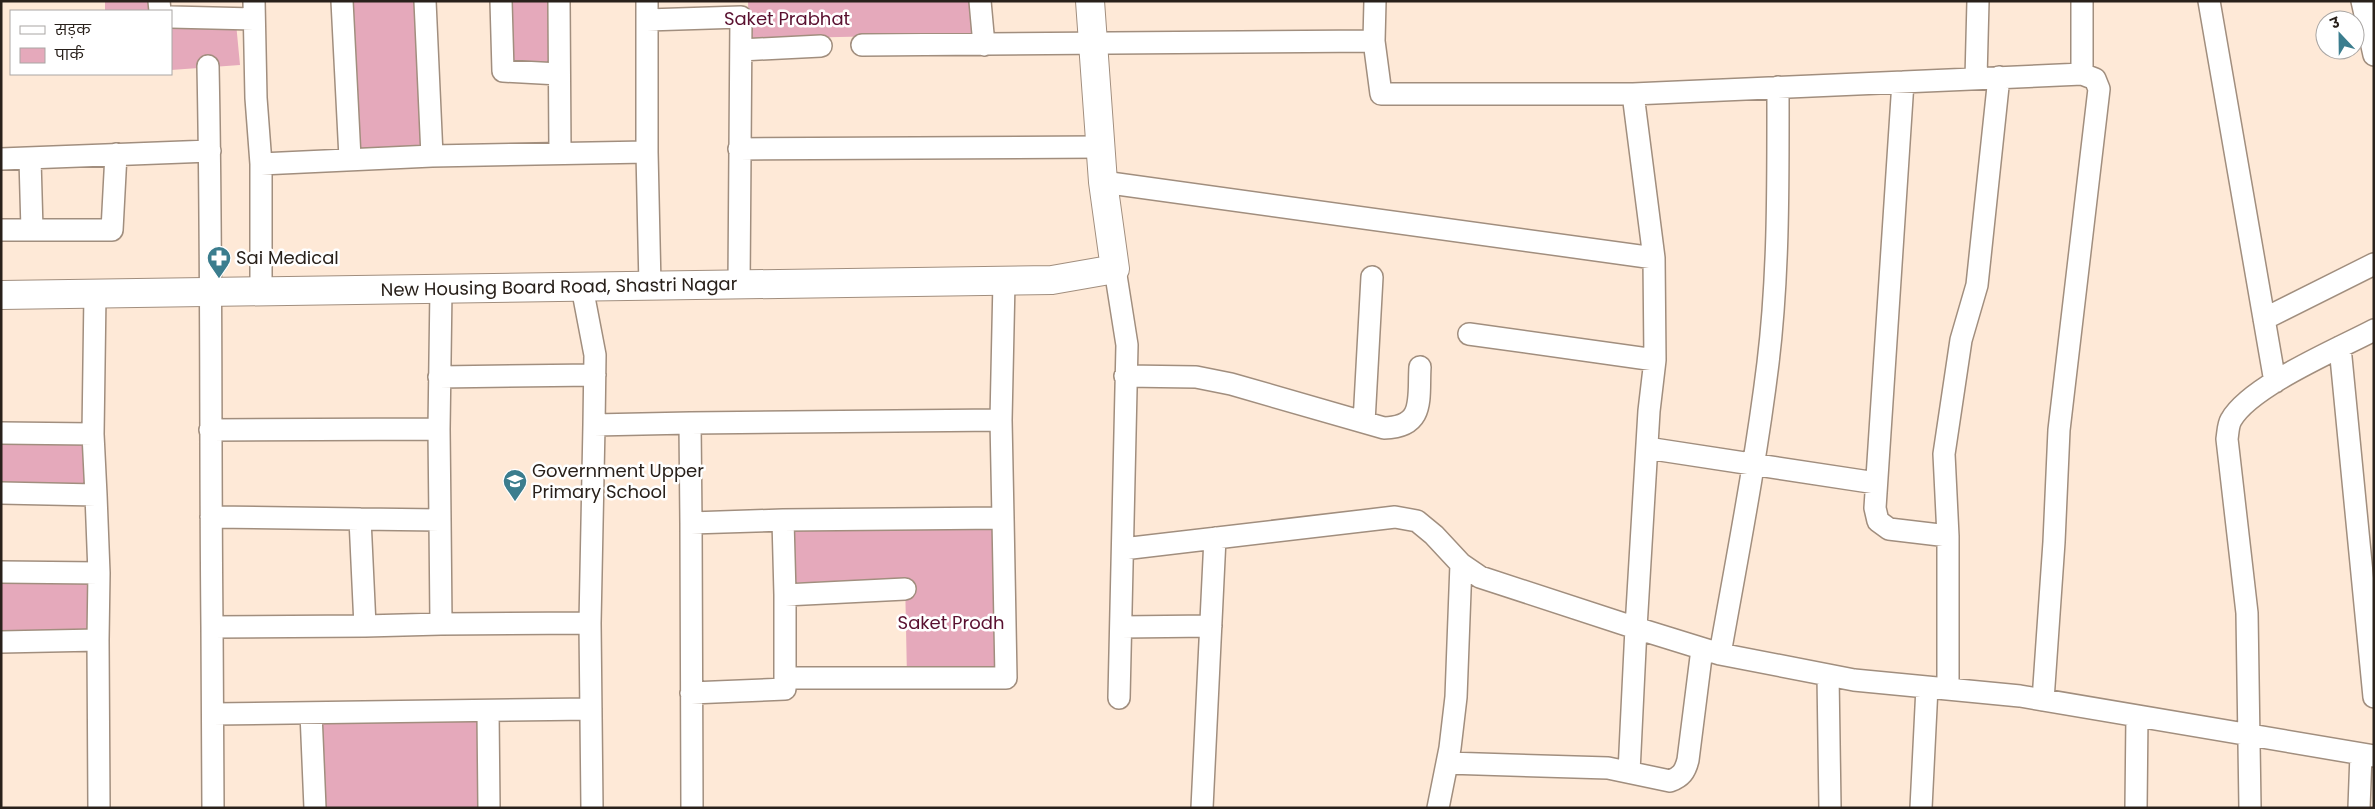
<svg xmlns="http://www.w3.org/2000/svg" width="2375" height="809" font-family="Poppins,'Noto Sans Devanagari',sans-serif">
  <rect width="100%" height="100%" fill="#fee9d7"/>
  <path fill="#e5a9bb" d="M 105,1 L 152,1 L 153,11 L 105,11 Z
    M 349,1 L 420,1 L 432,146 L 358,149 Z
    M 510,1 L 555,1 L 557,69 L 509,68 Z
    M 748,1 L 970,1 L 972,34 L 749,39 Z
    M 236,23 L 240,65 L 171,70 L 171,24 Z
    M 1,441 L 84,442 L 88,488 L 1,487 Z
    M 995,525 L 998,671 L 907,678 L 905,578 L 791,583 L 790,526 Z
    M 1,578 L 87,579 L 92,635 L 1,635 Z
    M 319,721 L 477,722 L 479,808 L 324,808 Z"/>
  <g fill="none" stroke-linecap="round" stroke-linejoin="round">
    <g stroke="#a18e7e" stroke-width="24">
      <path id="street" d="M 159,1 L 160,11
        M 254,1 L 256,98 L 261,164 L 261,291
        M 342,1 L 350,158
        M 425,1 L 432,156 L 647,152 L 650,286
        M 501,1 L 503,71 L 559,74
        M 559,1 L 560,153
        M 647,1 L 647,20
        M 980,1 L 984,45
        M 2209,1 L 2275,382
        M 2362,1 L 2374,55
        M 171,17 L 254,19
        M 1374,41 L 1381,94 L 1633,94 L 1654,258
        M 862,45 L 1374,41 L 1375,1
        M 741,50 L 821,46
        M 208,66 C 212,253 210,440 212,627
        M 1976,78 L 1978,1
        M 1903,82 L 1875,508 L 1878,521 L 1889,529 L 1948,536
        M 1633,94 L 2082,74
        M 739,149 L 1101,147
        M 647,152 L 647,20 L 741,17 L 739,285
        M 1,159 L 210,151
        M 30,159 L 32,230
        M 261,164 L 432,156
        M 1103,182 L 1654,258 L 1655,360 L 1649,411 L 1636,628 L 1480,577 L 1461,564 L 1434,535 L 1417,521 L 1395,517 L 1123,549
        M 1,230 L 112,230 L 116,154
        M 1115,269 L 1127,345 L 1119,698
        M 582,287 L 595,355 L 594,425 L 690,423 L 691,523
        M 2264,319 L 2374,264
        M 1469,334 L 1655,360
        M 2340,347 L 2374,697
        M 1125,376 L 1196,377 L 1231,384 L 1384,428 C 1426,427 1418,398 1420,367
        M 439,377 L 595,375
        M 1001,420 L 1004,281
        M 1364,422 L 1372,277
        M 690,423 L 1001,420 L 1003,518 L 783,520
        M 439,429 L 441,289
        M 210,430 L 439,429 L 440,520
        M 1,433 L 93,434 L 95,294
        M 93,434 L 96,495
        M 1647,448 L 1876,483
        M 1,493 L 96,495 L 99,573 L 1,572
        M 211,517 L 360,519
        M 590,623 L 594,425
        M 365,626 L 441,624
        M 1121,627 L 1211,626
        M 98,640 L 99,573
        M 1,642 L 98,640 L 99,808
        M 1720,654 C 1737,558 1756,461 1768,363 C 1779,272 1778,179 1778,87
        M 1828,675 L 1830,808
        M 785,678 L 1006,678 L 1003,518
        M 1948,689 L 1948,536 L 1944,454 L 1961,340 L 1977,285 L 1999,77
        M 691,693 L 785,689 L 785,595
        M 2043,700 L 2054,542 L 2059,430 L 2099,89 L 2095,79 L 2082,74 L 2082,1
        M 488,711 L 489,808
        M 311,713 L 315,808
        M 213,714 L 591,709
        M 1447,763 L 1608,768 L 1670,781 C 1681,777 1685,772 1688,760 L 1702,649
        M 1629,772 L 1636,628 L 1720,654 L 1854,680 L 2020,696 L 2374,756
        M 213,808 L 212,627 L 365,626 L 360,519 L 440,520 L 441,624 L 590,623 L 592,808
        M 692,808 L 691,523 L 783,520 L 785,595 L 905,589
        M 1202,808 L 1215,538
        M 1438,808 L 1450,748 L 1456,697 L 1461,564
        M 1921,808 L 1927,687
        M 2136,808 L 2137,716
        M 2250,808 L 2247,613 L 2227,439 C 2228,433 2228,425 2231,420 C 2250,386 2338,349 2374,330
        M 2359,808 L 2361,754"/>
    </g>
    <g stroke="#a18e7e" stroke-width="30">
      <path id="secondary" d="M 1,295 L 1052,280 L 1115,269 L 1103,182 L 1090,1"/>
    </g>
    <use href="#street" stroke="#fff" stroke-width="21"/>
    <use href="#secondary" stroke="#fff" stroke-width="28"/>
  </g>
  <defs>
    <g id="pharmacy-pin" transform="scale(1.25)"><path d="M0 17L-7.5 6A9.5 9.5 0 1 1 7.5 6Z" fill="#3b7d8e" stroke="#fff"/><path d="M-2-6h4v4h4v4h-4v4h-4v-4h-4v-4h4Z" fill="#fff"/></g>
    <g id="school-pin" transform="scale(1.25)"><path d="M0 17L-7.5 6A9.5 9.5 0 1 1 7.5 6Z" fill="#3b7d8e" stroke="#fff"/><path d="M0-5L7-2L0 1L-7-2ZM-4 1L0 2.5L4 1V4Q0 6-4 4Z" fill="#fff"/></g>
  </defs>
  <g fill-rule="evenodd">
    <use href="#pharmacy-pin" x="219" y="258"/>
    <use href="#school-pin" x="515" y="481"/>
  </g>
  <g text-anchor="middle" stroke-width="5" stroke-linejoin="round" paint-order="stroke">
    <g font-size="18" fill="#5a1130" stroke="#fff">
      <text x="787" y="25">Saket Prabhat</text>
      <text x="951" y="629">Saket Prodh</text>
    </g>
    <g font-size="18" fill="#29211b" stroke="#fff" text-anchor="start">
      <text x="236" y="264">Sai Medical</text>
      <text x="532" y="477">Government Upper<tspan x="532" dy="21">Primary School</tspan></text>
    </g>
    <g font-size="18" fill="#29211b" stroke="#fff">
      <text transform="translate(559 287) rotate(-1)" y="6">New Housing Board Road, Shastri Nagar</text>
    </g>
  </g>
  <rect width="2375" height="809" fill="none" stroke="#29211b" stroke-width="5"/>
  <rect x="10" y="10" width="162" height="65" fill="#ffffff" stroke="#a9a6a4"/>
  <rect x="20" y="26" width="25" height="8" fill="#ffffff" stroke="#a9a6a4"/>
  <text x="55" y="35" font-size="15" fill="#29211b">सड़क</text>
  <rect x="20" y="48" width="25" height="15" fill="#e5a9bb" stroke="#a9a6a4"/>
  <text x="55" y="60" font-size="15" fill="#29211b">पार्क</text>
  <g transform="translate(2340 35) rotate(338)"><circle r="24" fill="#ffffff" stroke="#a9a6a4"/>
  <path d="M0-4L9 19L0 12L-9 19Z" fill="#3b7d8e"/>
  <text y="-8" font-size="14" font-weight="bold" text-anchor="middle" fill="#29211b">उ</text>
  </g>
</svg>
